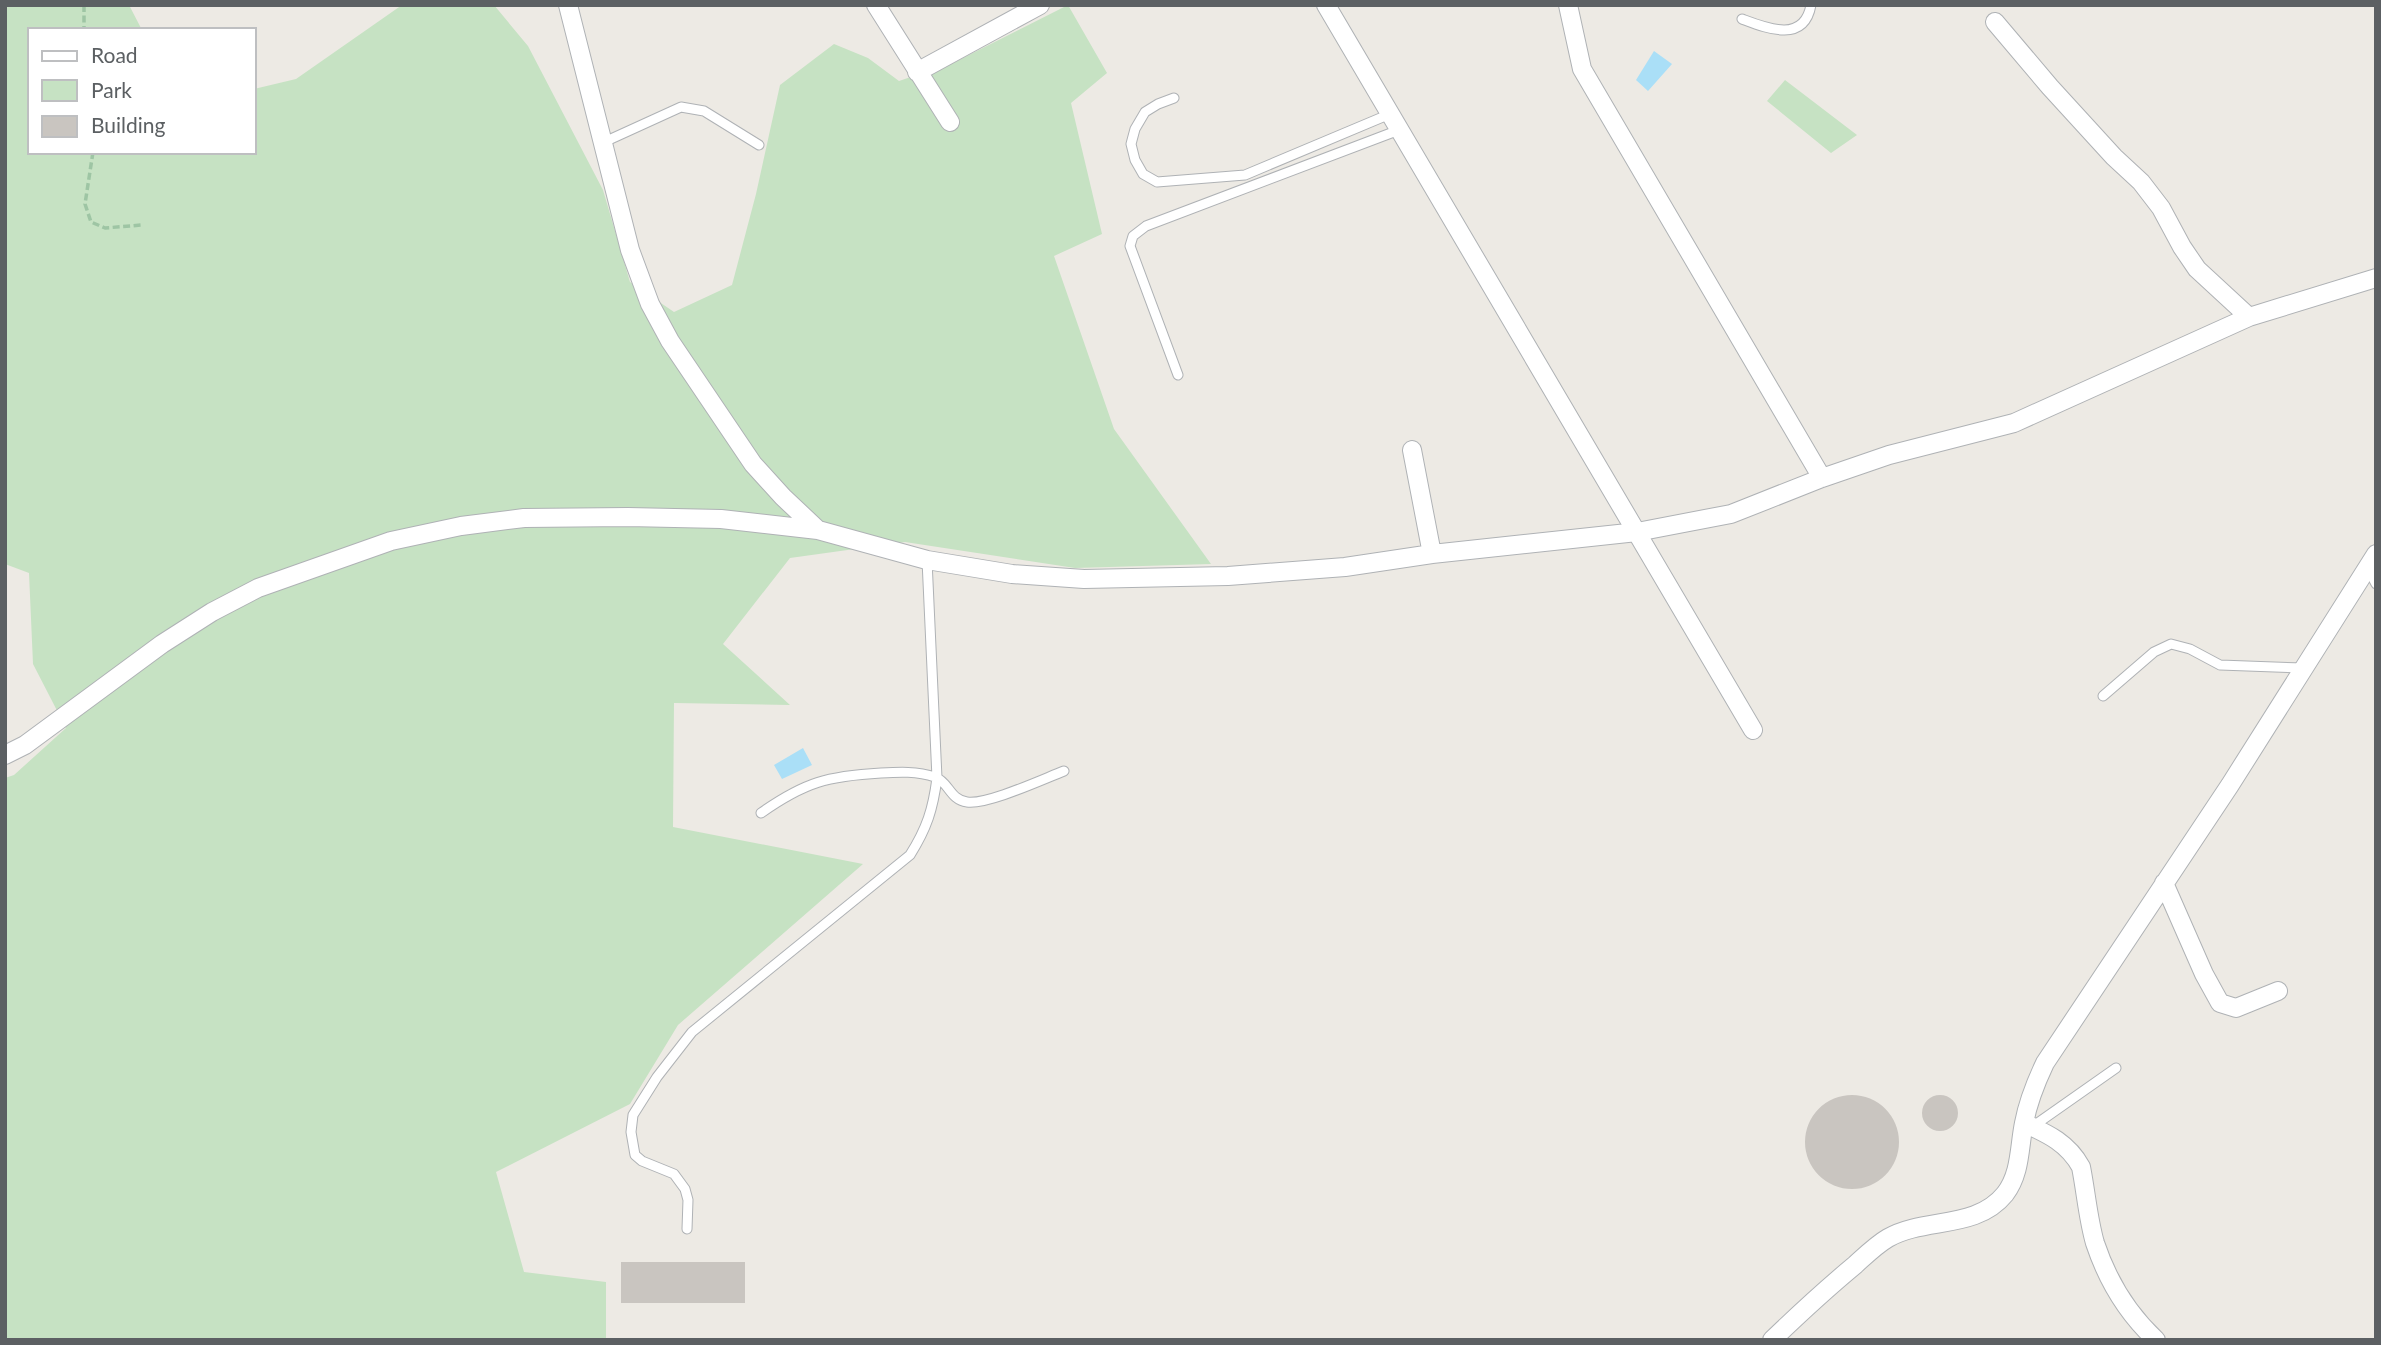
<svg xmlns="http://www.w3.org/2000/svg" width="2381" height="1345" font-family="Lato,sans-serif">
  <rect width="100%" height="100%" fill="#edeae4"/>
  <path fill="#c6e2c3" d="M 5,5 L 129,5 L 142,30 L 30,30 L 30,152 L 254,152 L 254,89 L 296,79 L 402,5 L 494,5 L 528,46 L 603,190 L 630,282 L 674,312 L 732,285 L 756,194 L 780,85 L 834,44 L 868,58 L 899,81 L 955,62 L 1068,5 L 1107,73 L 1071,103 L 1102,234 L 1054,256 L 1114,429 L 1211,564 L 1075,568 L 905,542 L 790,558 L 723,644 L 790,705 L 674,703 L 673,827 L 863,864 L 678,1025 L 630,1104 L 496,1172 L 524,1272 L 606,1282 L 606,1340 L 5,1340 L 5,778 L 14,775 L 66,728 L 33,664 L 29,573 L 5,564 Z
    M 1785,80 L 1857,135 L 1831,153 L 1767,101 Z"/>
  <path fill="#aadff7" d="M 1654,51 L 1672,64 L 1648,91 L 1636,80 Z
    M 803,748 L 812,765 L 782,779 L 774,765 Z"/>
  <path fill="#c9c5c0" d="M1805 1142a47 47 0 1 1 94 0a47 47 0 1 1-94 0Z
    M1922 1113a18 18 0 1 1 36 0a18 18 0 1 1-36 0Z
    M 621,1262 L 745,1262 L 745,1303 L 621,1303 Z"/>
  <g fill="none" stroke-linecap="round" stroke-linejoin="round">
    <g stroke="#afb2b5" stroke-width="11">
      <path id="lane" d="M 1742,19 C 1766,28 1804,44 1811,5
        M 1174,98 L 1158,104 L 1145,112 L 1135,129 L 1131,144 L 1135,160 L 1143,174 L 1157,182 L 1245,175 L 1390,114
        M 602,143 L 681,107 L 704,111 L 759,145
        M 1178,375 L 1130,246 L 1133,236 L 1146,226 L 1399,130
        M 2368,569 L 2376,584
        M 2103,696 L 2154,652 L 2171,644 L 2190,649 L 2220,665 L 2303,668
        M 761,813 C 805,782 828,776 881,773 C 899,772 917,771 935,777 C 949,782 950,800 967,802 C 987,805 1043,779 1064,771
        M 2032,1127 L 2116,1068
        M 687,1229 L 688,1200 L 685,1189 L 674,1174 L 642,1161 L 635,1155 L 631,1132 L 633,1115 L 657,1077 L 692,1032 L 910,855 C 927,828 933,809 937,778 L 927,560"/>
    </g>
    <g stroke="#afb2b5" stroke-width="20">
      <path id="street" d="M 568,5 L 630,250 L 650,304 L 670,341 L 753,464 L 783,497 L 818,530
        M 876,5 L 950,122
        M 1326,5 L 1753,730
        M 1568,5 L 1582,69 L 1822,478
        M 1995,22 L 2050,87 L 2114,157 L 2141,182 L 2161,208 L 2182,247 L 2197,269 L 2249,317
        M 917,72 L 1040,5
        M 1412,450 L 1432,554
        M 5,755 L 25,745 L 162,644 L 212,612 L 258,588 L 391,541 L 461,526 L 524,518 L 628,517 L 721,519 L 818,530 L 927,560 L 1012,574 L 1084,579 L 1228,576 L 1345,567 L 1432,554 L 1637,532 L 1731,514 L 1822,478 L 1889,455 L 2014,423 L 2249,317 L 2376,278
        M 2164,883 L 2204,974 L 2220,1003 L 2236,1008 L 2278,991
        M 2024,1123 C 2048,1134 2068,1143 2081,1167 C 2086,1192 2088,1219 2095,1243 C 2107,1279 2128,1314 2156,1340
        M 1772,1340 C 1799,1314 1826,1289 1855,1265 C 1865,1256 1876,1245 1888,1238 C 1925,1217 1976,1230 2005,1194 C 2021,1173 2019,1147 2024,1123 C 2028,1102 2036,1082 2045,1063 L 2230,785 L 2376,554"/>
    </g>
    <path stroke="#9ec5a4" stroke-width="3.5" stroke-dasharray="7 3.5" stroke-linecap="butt" d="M 84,5 L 84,30
      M 93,152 L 85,204 L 91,222 L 105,228 L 142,225"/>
    <use href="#lane" stroke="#fff" stroke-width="9"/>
    <use href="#street" stroke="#fff" stroke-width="18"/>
  </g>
  <rect width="2381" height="1345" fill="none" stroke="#5c6063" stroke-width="14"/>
  <rect x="28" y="28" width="228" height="126" fill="#ffffff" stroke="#bebfc1" stroke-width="2"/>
  <rect x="42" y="51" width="35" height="10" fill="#ffffff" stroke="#bebfc1" stroke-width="2"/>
  <text x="91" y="63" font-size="21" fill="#5c6063">Road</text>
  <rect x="42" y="80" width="35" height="21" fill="#c6e2c3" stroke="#bebfc1" stroke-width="2"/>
  <text x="91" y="98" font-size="21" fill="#5c6063">Park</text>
  <rect x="42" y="116" width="35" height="21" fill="#c9c5c0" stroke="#bebfc1" stroke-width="2"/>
  <text x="91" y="133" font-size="21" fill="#5c6063">Building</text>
</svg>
